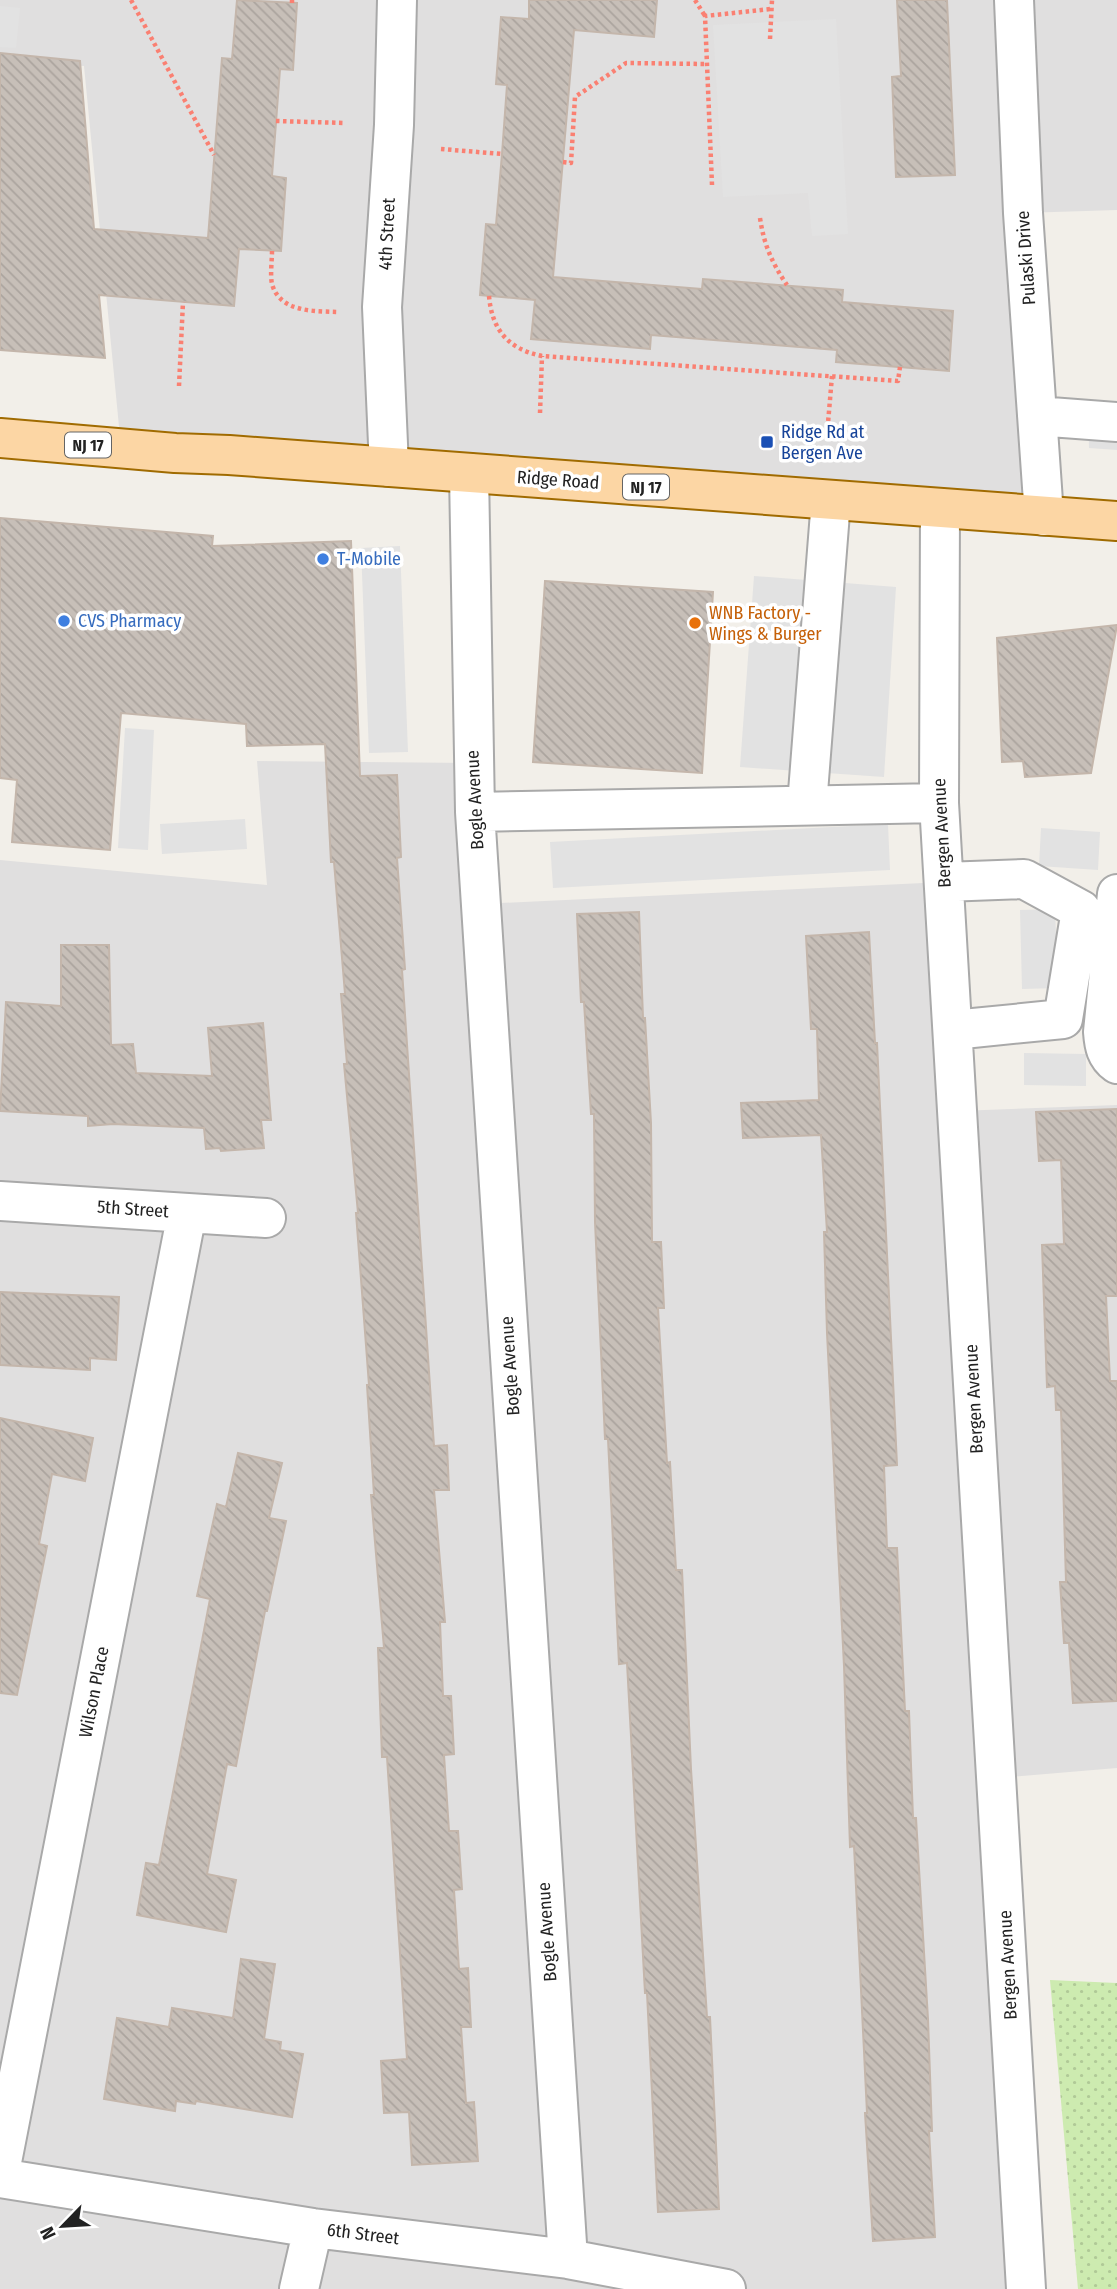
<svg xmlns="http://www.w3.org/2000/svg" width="1117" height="2289" font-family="'Fira Sans Condensed',sans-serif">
  <defs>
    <pattern id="grass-dots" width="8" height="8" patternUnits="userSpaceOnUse" patternTransform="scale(1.75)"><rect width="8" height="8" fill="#cdebb0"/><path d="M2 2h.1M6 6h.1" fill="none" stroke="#b0c997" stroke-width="1.8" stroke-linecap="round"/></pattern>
    <pattern id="building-back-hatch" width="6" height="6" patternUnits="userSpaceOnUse" patternTransform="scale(1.75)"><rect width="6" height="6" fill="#c7bfb8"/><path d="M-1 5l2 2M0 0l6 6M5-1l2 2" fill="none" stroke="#aba49e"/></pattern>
  </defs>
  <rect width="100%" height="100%" fill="#f2efe9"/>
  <path fill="#e0dfdf" d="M 0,0 L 1117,0 L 1117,210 L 1023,213 L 1044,516 L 121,447 L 84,66 L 0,59 Z
    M 257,761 L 472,763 L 481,904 L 944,882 L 958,1111 L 1117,1105 L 1117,1768 L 997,1778 L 1026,2289 L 0,2289 L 0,860 L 267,885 Z"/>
  <path fill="url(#grass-dots)" d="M 1050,1980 L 1117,1983 L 1117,2289 L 1078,2289 Z"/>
  <path fill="#e2e2e2" d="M 0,6 L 20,8 L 16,48 L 0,47 Z
    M 836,19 L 848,234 L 812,236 L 808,193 L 723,197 L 713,25 Z
    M 1088,403 L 1117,405 L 1117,450 L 1089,448 Z
    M 400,546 L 408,752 L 369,753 L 361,548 Z
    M 754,576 L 896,587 L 884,777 L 740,767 Z
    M 125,728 L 154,730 L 148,850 L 118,848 Z
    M 245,819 L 247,849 L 162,854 L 160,824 Z
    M 888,824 L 890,870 L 553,888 L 550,842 Z
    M 1041,828 L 1100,832 L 1098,870 L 1039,866 Z
    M 1055,909 L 1058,988 L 1022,989 L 1020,910 Z
    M 1024,1053 L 1086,1054 L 1086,1086 L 1024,1085 Z"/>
  <path fill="url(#building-back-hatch)" stroke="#c4b6ab" stroke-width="2" d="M 237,0 L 297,3 L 293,70 L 280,69 L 272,176 L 286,178 L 281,251 L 239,249 L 234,306 L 99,295 L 105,358 L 0,350 L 0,53 L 80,61 L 94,229 L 208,238 L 222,58 L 232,59 Z
    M 529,0 L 657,0 L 654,37 L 574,30 L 553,277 L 702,289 L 703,279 L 843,290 L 842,302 L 953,311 L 949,371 L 836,362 L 837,350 L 651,335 L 650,349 L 531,339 L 535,300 L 480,295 L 486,224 L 496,225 L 502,154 L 507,85 L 496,84 L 501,17 L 529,19 Z
    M 897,0 L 947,0 L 955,175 L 896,177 L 892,77 L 901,76 Z
    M 0,518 L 213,536 L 212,546 L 351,541 L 360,776 L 397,775 L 401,857 L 397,858 L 405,969 L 402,970 L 434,1446 L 447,1445 L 449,1490 L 434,1490 L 445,1622 L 440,1622 L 443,1696 L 451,1696 L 454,1754 L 444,1755 L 449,1831 L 458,1831 L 462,1889 L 454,1890 L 459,1969 L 468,1968 L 471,2027 L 461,2027 L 466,2103 L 474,2102 L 478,2161 L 412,2165 L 409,2112 L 384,2113 L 381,2061 L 407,2059 L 387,1757 L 382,1757 L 378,1648 L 384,1648 L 371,1495 L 374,1495 L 367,1385 L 369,1385 L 356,1213 L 358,1213 L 344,1064 L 347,1064 L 341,994 L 345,994 L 334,862 L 331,862 L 325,744 L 247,746 L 246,724 L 121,713 L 110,850 L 12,842 L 17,780 L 0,778 Z
    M 545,581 L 713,592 L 702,773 L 533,762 Z
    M 1117,625 L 1091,773 L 1025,777 L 1023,761 L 1002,762 L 997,638 Z
    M 639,912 L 643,1018 L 645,1018 L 651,1123 L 652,1242 L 661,1242 L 664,1308 L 658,1308 L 667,1463 L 670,1462 L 676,1570 L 682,1570 L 691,1769 L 707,2017 L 710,2017 L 719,2209 L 658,2212 L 647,1993 L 645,1993 L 627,1663 L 619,1664 L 608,1439 L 605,1439 L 595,1222 L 594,1114 L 591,1114 L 584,1002 L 581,1002 L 577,914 Z
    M 869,932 L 875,1043 L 877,1043 L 897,1465 L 884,1466 L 887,1548 L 897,1548 L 905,1711 L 909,1711 L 913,1818 L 916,1818 L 928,2019 L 932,2131 L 929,2131 L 935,2237 L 873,2241 L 865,2113 L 867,2113 L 854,1846 L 850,1847 L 844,1666 L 827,1333 L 824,1232 L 827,1232 L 821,1135 L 743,1138 L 741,1103 L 819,1100 L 817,1029 L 811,1029 L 806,936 Z
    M 61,945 L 109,945 L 111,1045 L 133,1044 L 136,1073 L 212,1076 L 208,1028 L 263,1023 L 271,1120 L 261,1120 L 264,1148 L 221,1151 L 220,1148 L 206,1149 L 204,1128 L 113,1124 L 88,1126 L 88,1116 L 0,1111 L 6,1002 L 61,1006 Z
    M 1117,1109 L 1117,1296 L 1106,1296 L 1110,1381 L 1117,1381 L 1117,1701 L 1073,1703 L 1069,1643 L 1064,1643 L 1060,1582 L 1066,1582 L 1061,1410 L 1056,1410 L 1055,1386 L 1047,1387 L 1042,1245 L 1064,1244 L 1061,1160 L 1039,1161 L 1036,1112 Z
    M 0,1292 L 119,1297 L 116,1360 L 90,1358 L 90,1370 L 0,1365 Z
    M 0,1418 L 93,1438 L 85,1481 L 52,1474 L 39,1544 L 47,1546 L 17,1695 L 0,1693 Z
    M 238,1453 L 282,1463 L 269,1518 L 286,1521 L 267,1611 L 265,1611 L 236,1766 L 227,1764 L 207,1874 L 236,1880 L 226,1932 L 137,1915 L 146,1863 L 159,1865 L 210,1599 L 197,1596 L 217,1504 L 226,1507 Z
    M 241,1959 L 275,1964 L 264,2039 L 281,2042 L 280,2050 L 303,2054 L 292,2117 L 196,2101 L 195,2104 L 176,2101 L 175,2111 L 104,2099 L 117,2018 L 169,2027 L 172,2008 L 233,2018 Z"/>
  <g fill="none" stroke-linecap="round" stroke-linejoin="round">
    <g stroke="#a9a9a9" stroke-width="42">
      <path id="minor" d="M 1014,0 L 1023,213 L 1044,516
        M 1037,416 L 1117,422
        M 389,467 L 382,307 L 394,125 L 397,0
        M 469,473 L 475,812 L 568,2259
        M 940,508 L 939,803 L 1026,2289
        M 807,805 L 831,500
        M 475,812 L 939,803
        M 944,882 L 1024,879 L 1081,910 L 1063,1019 L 953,1030
        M 1117,894 L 1103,1032 C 1104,1046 1106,1056 1117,1064
        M 0,1201 L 266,1218
        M 0,2172 L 187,1213
        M 0,2178 L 313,2228 L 568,2259 L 726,2289
        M 299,2289 L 313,2228"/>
    </g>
    <g stroke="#a06b00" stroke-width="42">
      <path id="major" d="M 0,438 L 175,453 L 229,455 L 1117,521"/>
    </g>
    <path stroke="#fa8072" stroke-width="4.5" stroke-dasharray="3.5 3.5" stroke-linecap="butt" d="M 131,0 L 214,155
      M 695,0 L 705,16
      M 292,3 L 292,0
      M 770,39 L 772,0
      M 276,121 L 345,123
      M 441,149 L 502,154
      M 563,162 L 571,163 L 575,97 L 626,63 L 707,64
      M 712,185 L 705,16 L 771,9
      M 760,218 C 764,245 772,263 787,285
      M 272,251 C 272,261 270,275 272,284 C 280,313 315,311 339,312
      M 489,296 C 492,330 508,349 542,356 L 898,381 L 900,367
      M 179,386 L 183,302
      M 540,413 L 542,356
      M 827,435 L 832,376"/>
    <use href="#minor" stroke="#fff" stroke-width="38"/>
    <use href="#major" stroke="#fcd6a4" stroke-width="38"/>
  </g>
  <rect fill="#1a4fb4" stroke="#fff" stroke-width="2.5" x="760" y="435" width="14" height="14" rx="3.5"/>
  <g fill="#3f7fe0" stroke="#fff" stroke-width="2.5">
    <circle cx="323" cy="559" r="7"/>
    <circle cx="64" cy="621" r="7"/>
  </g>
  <circle fill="#e8710a" stroke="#fff" stroke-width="2.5" cx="695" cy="623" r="7"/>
  <g text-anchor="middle" stroke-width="7" stroke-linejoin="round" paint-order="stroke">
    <g fill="#fff" stroke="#646464" stroke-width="2">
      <rect x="65" y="432.5" width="46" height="25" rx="5"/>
      <rect x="623" y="474.5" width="46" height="25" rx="5"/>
    </g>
    <g font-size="16" font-weight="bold" fill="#222">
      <text x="88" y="451">NJ 17</text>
      <text x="646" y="493">NJ 17</text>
    </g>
    <g font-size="18" fill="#222" stroke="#fff">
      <text transform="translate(387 234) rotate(-87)" y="6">4th Street</text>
      <text transform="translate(1026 258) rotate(-94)" y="6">Pulaski Drive</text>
      <text transform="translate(558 480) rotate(4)" y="6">Ridge Road</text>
      <text transform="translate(475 800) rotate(-93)" y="6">Bogle Avenue</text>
      <text transform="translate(942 833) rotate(-93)" y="6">Bergen Avenue</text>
      <text transform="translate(133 1209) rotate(4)" y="6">5th Street</text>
      <text transform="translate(510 1366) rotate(-94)" y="6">Bogle Avenue</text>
      <text transform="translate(974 1399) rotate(-93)" y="6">Bergen Avenue</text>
      <text transform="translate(94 1692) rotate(-79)" y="6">Wilson Place</text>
      <text transform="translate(547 1932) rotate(-94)" y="6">Bogle Avenue</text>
      <text transform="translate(1008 1965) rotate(-93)" y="6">Bergen Avenue</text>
      <text transform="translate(363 2234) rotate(7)" y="6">6th Street</text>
    </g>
    <g font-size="18" fill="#164399" stroke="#fff" text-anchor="start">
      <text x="781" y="438">Ridge Rd at<tspan x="781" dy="21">Bergen Ave</tspan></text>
    </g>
    <g font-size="18" fill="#366cbe" stroke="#fff" text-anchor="start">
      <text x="337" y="565">T-Mobile</text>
      <text x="78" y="627">CVS Pharmacy</text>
    </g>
    <g font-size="18" fill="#c56008" stroke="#fff" text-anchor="start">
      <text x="709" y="619">WNB Factory -<tspan x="709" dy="21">Wings &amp; Burger</tspan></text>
    </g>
  </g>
  <g transform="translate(63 2226) rotate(245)" stroke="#ffffff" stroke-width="5" paint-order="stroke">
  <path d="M0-5L12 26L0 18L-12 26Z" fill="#222222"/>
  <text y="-10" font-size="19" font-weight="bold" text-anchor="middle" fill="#222222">N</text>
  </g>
</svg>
